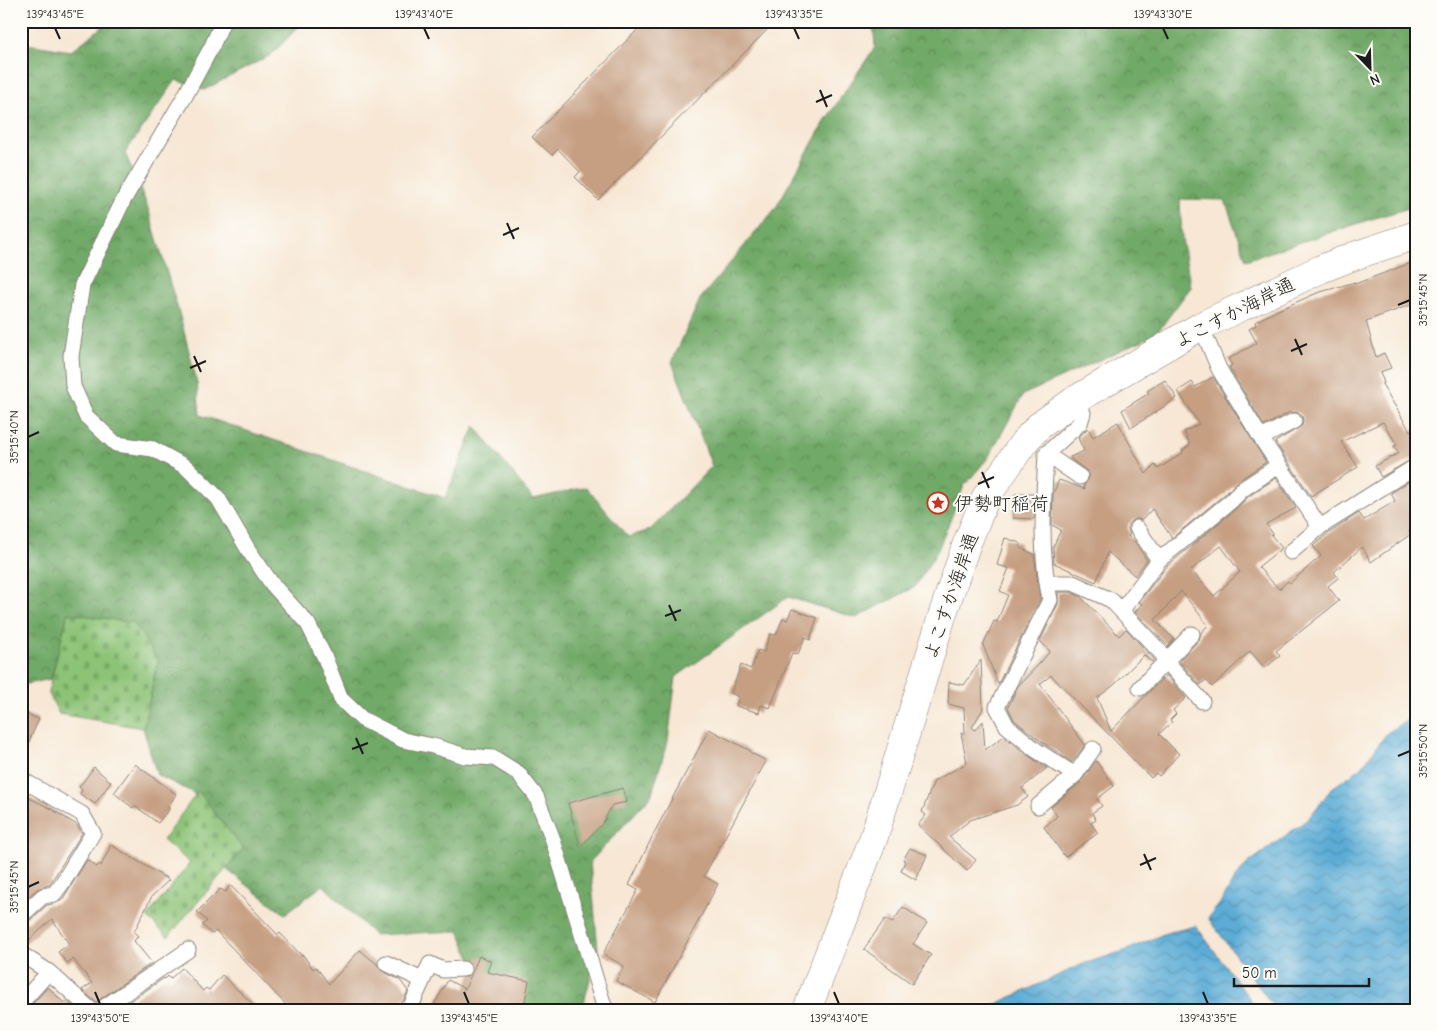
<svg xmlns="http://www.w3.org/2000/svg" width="1437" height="1031" font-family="'Comic Neue','Klee One',sans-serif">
  <defs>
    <pattern id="forest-crowns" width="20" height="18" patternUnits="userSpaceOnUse" patternTransform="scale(1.25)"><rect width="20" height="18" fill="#71a967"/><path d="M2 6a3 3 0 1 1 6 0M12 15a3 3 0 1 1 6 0" fill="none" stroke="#5c8954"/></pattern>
    <pattern id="cemetery-stones" width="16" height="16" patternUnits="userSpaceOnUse" patternTransform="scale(1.25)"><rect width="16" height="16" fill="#8cc376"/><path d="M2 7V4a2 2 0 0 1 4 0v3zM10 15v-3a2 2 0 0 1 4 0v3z" fill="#78a766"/></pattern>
    <pattern id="water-waves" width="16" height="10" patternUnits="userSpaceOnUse" patternTransform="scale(1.25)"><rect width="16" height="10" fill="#5bacd6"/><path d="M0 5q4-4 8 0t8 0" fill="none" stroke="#4a8bad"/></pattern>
  </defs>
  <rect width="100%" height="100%" fill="#fdfcf7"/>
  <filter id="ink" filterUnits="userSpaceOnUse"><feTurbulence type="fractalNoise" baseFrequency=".02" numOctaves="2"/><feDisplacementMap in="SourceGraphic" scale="10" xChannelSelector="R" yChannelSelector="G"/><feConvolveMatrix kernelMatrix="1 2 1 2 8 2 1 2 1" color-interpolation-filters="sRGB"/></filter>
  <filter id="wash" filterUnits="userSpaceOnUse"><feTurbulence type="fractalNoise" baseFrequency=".0096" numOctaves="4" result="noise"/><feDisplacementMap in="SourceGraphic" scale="20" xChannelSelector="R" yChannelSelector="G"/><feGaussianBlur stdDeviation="1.12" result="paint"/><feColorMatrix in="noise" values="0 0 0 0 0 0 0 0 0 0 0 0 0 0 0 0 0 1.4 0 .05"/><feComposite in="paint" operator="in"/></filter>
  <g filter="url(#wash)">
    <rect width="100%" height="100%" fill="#f7e7d4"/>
    <path fill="url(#forest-crowns)" stroke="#466242" d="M 110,21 L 304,21 L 271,55 L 204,90 L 176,80 L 125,153 L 147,205 L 181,320 L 197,383 L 200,415 L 445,498 L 475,426 L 533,499 L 586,487 L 628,537 L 650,530 L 712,466 L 672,362 L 700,299 L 775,209 L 825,121 L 875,47 L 873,21 L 1416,21 L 1416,206 L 1375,218 L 1246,260 L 1225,200 L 1180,199 L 1182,239 L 1191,287 L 1156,334 L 1023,395 L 988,458 L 964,486 L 938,550 L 915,587 L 856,618 L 788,597 L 676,677 L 668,741 L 651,796 L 590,862 L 598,949 L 582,1010 L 482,1010 L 487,997 L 459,931 L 374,935 L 323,885 L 285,914 L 226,869 L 243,849 L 192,792 L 157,775 L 143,728 L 158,661 L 69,613 L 51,679 L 21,685 L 21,43 L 71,51 Z"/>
    <path fill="url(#cemetery-stones)" stroke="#547049" d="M 68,613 L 134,623 L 158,661 L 143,728 L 59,714 L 48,692 Z
      M 198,791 L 243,849 L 168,937 L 147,917 L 190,863 L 163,840 Z"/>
    <path fill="url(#water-waves)" stroke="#3c6479" d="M 1416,715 L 1416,1010 L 1276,1010 L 1208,918 L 1222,901 L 1233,881 L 1247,864 L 1308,819 L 1332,788 L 1361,768 L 1387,733 Z
      M 1196,926 L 1258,1010 L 983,1010 L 1083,964 L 1127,950 L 1166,933 Z"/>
    <g id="blocks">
      <path fill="#c69f82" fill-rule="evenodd" d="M 646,21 L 776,21 L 598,200 L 575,177 L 580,172 L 558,149 L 552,155 L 532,137 Z
        M 1416,261 L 1416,303 L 1366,321 L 1376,357 L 1384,353 L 1391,368 L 1380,372 L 1384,383 L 1382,384 L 1410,431 L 1416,428 L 1416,457 L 1381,477 L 1375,466 L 1399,453 L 1394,446 L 1397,445 L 1383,422 L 1341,442 L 1358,467 L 1311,496 L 1275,442 L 1302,426 L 1303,421 L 1302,416 L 1299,413 L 1290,412 L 1264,426 L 1229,367 L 1232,365 L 1228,359 L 1257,343 L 1249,329 L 1256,325 L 1255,322 L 1276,311 L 1317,293 L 1355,282 L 1355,284 Z
        M 1213,377 L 1266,462 L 1238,481 L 1225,494 L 1172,538 L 1152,509 L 1142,520 L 1137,519 L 1131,521 L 1128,524 L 1128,529 L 1130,534 L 1128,536 L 1135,542 L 1147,560 L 1135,576 L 1108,552 L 1096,582 L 1054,563 L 1053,547 L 1061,530 L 1052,525 L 1053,494 L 1059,480 L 1085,489 L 1084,485 L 1089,478 L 1089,473 L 1086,470 L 1072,460 L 1070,457 L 1084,451 L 1078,438 L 1088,428 L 1093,437 L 1118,422 L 1146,474 L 1155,465 L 1158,469 L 1183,453 L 1182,451 L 1190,445 L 1184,432 L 1199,424 L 1178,391 L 1192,382 L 1195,387 Z
        M 1165,380 L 1177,398 L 1131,428 L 1122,410 L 1149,393 L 1147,391 Z
        M 1416,477 L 1416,526 L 1409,531 L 1411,534 L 1371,562 L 1362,547 L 1334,572 L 1338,578 L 1328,586 L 1339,601 L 1276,651 L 1280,656 L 1265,668 L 1250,651 L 1212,687 L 1206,680 L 1200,685 L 1179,661 L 1199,640 L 1201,633 L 1208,625 L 1181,591 L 1155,620 L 1174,639 L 1168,646 L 1135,612 L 1142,604 L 1139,602 L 1166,567 L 1237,508 L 1249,496 L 1276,478 L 1296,508 L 1266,524 L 1273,534 L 1271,535 L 1282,548 L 1258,567 L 1279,589 L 1288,581 L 1290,583 L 1321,556 L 1313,546 L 1326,535 L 1359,513 L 1364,520 L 1395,501 L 1391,493 ZM 1221,546 L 1240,572 L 1214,596 L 1191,570 Z
        M 1015,494 L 1035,494 L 1034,519 L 1013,518 L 1013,505 L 1015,505 Z
        M 1005,538 L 1020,543 L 1020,548 L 1034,554 L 1040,599 L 998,684 L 983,645 L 994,621 L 997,622 L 1008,595 L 1000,591 L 1009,568 L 997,565 Z
        M 1058,592 L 1071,592 L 1081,597 L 1119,636 L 1126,629 L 1154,659 L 1152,662 L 1144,655 L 1114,685 L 1097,698 L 1111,731 L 1166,675 L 1186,698 L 1173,710 L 1176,714 L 1170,720 L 1172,722 L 1159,734 L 1179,754 L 1159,776 L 1156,773 L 1151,778 L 1051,675 L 1040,684 L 1085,745 L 1072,762 L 1042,742 L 1014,720 L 1008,707 L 1018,686 L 1041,662 L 1050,651 L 1040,641 L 1058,604 Z
        M 792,609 L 817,618 L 810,640 L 805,637 L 798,654 L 792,653 L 770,708 L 761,705 L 759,713 L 736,706 L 739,697 L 731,693 L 741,665 L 751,669 L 758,650 L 764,652 L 770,634 L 776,635 L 783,618 L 787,620 Z
        M 981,660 L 983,709 L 972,727 L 975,730 L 983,721 L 985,750 L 1004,736 L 1030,757 L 1047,768 L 1022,788 L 1028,797 L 1017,805 L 970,820 L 949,837 L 976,860 L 967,871 L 918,825 L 926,815 L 922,812 L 934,781 L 967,763 L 961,733 L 965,733 L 964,708 L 948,704 L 949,682 L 964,685 Z
        M 21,712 L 39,719 L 21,759 Z
        M 709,729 L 751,751 L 750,752 L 766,761 L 704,876 L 718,884 L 655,1002 L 616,981 L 624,966 L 603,954 L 638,890 L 629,885 L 653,835 Z
        M 1096,761 L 1114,786 L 1097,799 L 1102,806 L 1092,813 L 1096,820 L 1091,823 L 1098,833 L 1065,857 L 1044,827 L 1057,816 L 1051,807 L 1081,782 Z
        M 135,764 L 176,794 L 168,807 L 169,809 L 158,823 L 135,806 L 133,808 L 114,793 Z
        M 94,767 L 111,782 L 95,804 L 80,794 L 82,790 L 79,787 Z
        M 623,788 L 627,802 L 612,805 L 603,823 L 580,847 L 568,803 Z
        M 21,794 L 50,808 L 77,825 L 82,833 L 49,885 L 37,889 L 21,903 Z
        M 111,845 L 169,880 L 152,896 L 134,932 L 138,936 L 134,941 L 152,963 L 96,1002 L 82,990 L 92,983 L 73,959 L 67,963 L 58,952 L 69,944 L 52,919 L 24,945 L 21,945 L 21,925 L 27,923 L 47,905 L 56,903 L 62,900 L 87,860 L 97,867 L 99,864 L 101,866 Z
        M 910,848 L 927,855 L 916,880 L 901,871 L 905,861 L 903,860 Z
        M 230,885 L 278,935 L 280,933 L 302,956 L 303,955 L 313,969 L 316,967 L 329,984 L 360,950 L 377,964 L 382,971 L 400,980 L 408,991 L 403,1001 L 392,1010 L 291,1010 L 216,931 L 212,934 L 202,925 L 207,921 L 197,912 L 220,889 L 226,892 Z
        M 903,907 L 927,923 L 913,944 L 931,955 L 912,984 L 864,949 L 885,919 L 892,923 Z
        M 479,956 L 491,961 L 487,972 L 529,981 L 523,1010 L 442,1010 L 434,1005 L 448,980 L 465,989 Z
        M 182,968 L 203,991 L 206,988 L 209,990 L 222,975 L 259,1010 L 117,1010 L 164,978 L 165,979 L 168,976 L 170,979 Z
        M 48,987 L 64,1003 L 67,1001 L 77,1010 L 27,1010 Z"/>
    </g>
  </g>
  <g filter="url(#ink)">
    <use href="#blocks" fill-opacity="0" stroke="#8a8278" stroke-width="1"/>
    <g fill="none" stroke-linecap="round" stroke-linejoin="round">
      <g stroke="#8a8278" stroke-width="17">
        <path id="street" d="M 223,21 L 212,46 L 185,96 L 124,199 L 82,285 L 71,356 L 73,386 L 86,416 L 116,444 L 153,449 L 186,467 L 218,498 L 249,551 L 272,584 L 308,624 L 325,658 L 341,699 L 362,719 L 403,740 L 433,746 L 465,756 L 494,758 L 518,773 L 536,796 L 552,837 L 604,1006 L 607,1010
          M 1201,326 L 1219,369 L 1261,438 L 1320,527
          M 1075,400 L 1083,413 L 1080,423 L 1046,454 C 1044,497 1040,540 1047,583 L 1073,583 L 1111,600 L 1167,659
          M 1261,438 L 1294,421
          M 1046,454 L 1080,477
          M 1137,528 L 1159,560
          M 1291,552 L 1320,527 L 1416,466
          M 1047,583 L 1050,600 L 997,707 L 1007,726 L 1036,750 L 1075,775
          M 1122,610 L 1159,560 L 1231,501 L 1243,489 L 1279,465
          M 1166,661 L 1202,701
          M 1140,688 L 1192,634
          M 21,779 L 82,814 L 93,833 L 63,882 L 54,894 L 43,896 L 21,916
          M 1038,806 L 1075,775 L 1093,749
          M 21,954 L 49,972 L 91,1010
          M 386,963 L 422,980
          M 21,1003 L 49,972
          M 412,1004 L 430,964 L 443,970 L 463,969
          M 100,1010 L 188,950"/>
      </g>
      <g stroke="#8a8278" stroke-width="29">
        <path id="highway" d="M 807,1010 L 874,837 L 943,613 L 967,543 L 986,497 L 1024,442 L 1039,426 L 1075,400 L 1201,326 L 1321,269 L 1354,256 L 1416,235"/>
      </g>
      <use href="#street" stroke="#fff" stroke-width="15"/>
      <use href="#highway" stroke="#fff" stroke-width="28"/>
    </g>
  </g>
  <path fill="none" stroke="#1c1c1c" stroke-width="2" d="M 55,28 L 60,39M 424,28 L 429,39M 794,28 L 799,39M 1163,28 L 1168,39M 820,90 L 827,107M 816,102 L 832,95M 507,223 L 514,239M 503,235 L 519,228M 1398,305 L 1410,300M 1295,339 L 1302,355M 1291,351 L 1307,344M 194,356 L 201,372M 190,368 L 206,361M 28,437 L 39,432M 982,472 L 989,488M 978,484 L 994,477M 669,605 L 676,621M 665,616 L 681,610M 356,738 L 363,754M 352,749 L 368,743M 1398,756 L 1410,751M 1144,854 L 1151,870M 1140,865 L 1156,858M 28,887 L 39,882M 95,992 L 100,1004M 464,992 L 469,1004M 834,992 L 839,1004M 1203,992 L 1208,1004"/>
  <defs>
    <g id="sight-ring" transform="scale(1.125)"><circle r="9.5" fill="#fdfcf7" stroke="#c8321e" stroke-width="1.5"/><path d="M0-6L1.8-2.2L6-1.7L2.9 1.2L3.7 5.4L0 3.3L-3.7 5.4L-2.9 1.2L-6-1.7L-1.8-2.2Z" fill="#c8321e"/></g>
  </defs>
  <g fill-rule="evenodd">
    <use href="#sight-ring" x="938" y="503"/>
  </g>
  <g text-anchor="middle" stroke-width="4" stroke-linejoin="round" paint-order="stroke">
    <g font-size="19" fill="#1c1c1c" stroke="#fdfcf7">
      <text transform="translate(1234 312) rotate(-27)" y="7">よこすか海岸通</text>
      <text transform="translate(950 596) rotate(-71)" y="7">よこすか海岸通</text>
    </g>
    <g font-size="19" fill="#1c1c1c" stroke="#fdfcf7" text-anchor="start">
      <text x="954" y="510">伊勢町稲荷</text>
    </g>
  </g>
  <rect width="1437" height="1031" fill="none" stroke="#fdfcf7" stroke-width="55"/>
  <g transform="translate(1370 68) rotate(157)" stroke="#fdfcf7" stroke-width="4" paint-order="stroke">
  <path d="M0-4L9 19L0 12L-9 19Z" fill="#1c1c1c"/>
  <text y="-8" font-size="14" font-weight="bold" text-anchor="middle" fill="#1c1c1c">N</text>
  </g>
  <path d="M1234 978v8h135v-8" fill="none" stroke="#1c1c1c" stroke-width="2.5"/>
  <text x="1242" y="978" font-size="15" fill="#1c1c1c" stroke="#fdfcf7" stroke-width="4" paint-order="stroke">50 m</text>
  <rect x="28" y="28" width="1382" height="976" fill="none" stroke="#1c1c1c" stroke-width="2"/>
  <g font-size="12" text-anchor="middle" fill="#1c1c1c">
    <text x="55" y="18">139°43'45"E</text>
    <text x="424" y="18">139°43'40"E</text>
    <text x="794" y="18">139°43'35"E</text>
    <text x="1163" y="18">139°43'30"E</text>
    <text transform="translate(1423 300) rotate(-90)" y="4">35°15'45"N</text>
    <text transform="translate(14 437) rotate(-90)" y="4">35°15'40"N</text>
    <text transform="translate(1423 751) rotate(-90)" y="4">35°15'50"N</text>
    <text transform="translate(14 887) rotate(-90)" y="4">35°15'45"N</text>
    <text x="100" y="1022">139°43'50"E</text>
    <text x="469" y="1022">139°43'45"E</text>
    <text x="839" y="1022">139°43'40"E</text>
    <text x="1208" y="1022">139°43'35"E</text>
  </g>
</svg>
